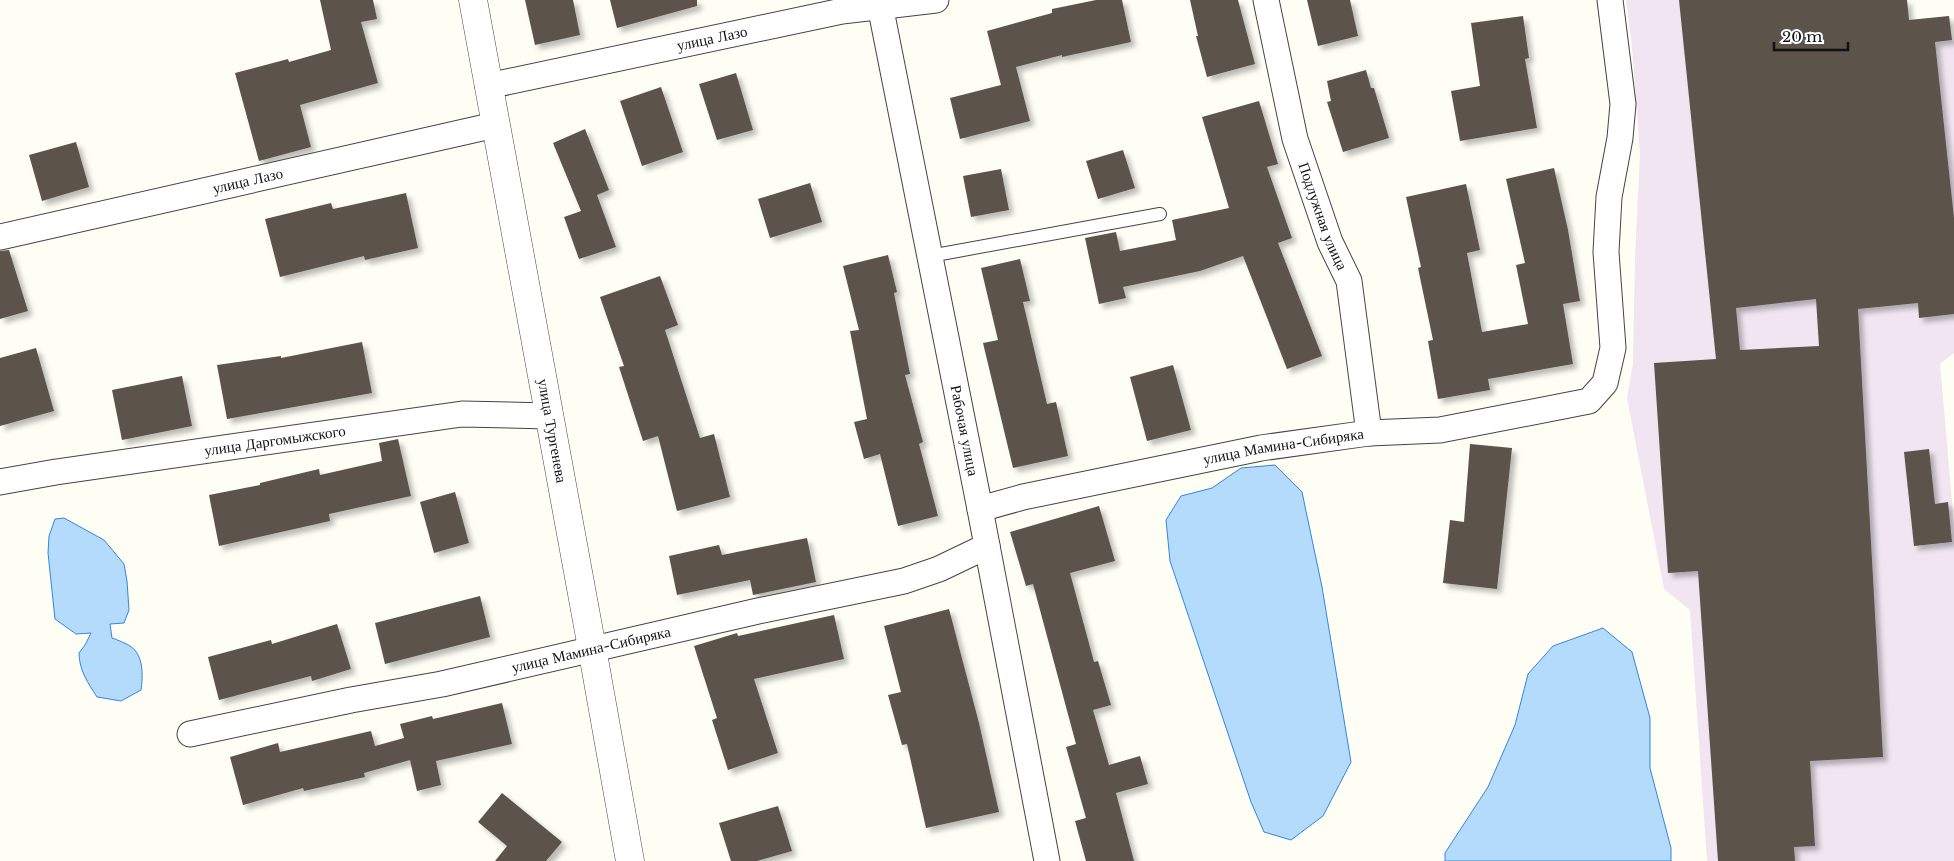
<svg xmlns="http://www.w3.org/2000/svg" width="1954" height="861" font-family="'Libre Baskerville',serif">
  <defs>
    <filter id="shadow"><feDropShadow dx="4.5" dy="4.5" stdDeviation="2.5" flood-color="#0004"/></filter>
  </defs>
  <rect width="100%" height="100%" fill="#fffef5"/>
  <path fill="#f0e5f0" d="M 1626,0 L 1907,0 L 1909,20 L 1949,16 L 1952,40 L 1954,42 L 1954,353 L 1940,364 L 1954,524 L 1954,861 L 1707,861 L 1690,610 L 1664,589 L 1627,398 L 1633,363 L 1635,257 L 1640,154 L 1632,47 Z"/>
  <path fill="#b4dafc" stroke="#3386db" d="M 1275,465 L 1302,492 L 1322,587 L 1351,762 L 1323,816 L 1291,840 L 1264,832 L 1251,802 L 1170,561 L 1166,520 L 1181,496 L 1212,488 L 1241,468 Z
    M 64,518 L 104,540 L 124,564 L 127,581 L 129,610 L 124,623 L 110,624 L 112,638 C 118,640 125,643 130,646 C 144,655 143,676 141,690 L 121,701 L 97,697 C 88,683 79,670 79,653 L 85,645 L 91,633 L 76,634 L 55,619 L 48,553 L 49,536 L 55,519 Z
    M 1603,628 L 1632,652 L 1650,718 L 1650,768 L 1671,848 L 1671,861 L 1445,861 L 1445,853 L 1488,787 L 1515,725 L 1528,674 L 1553,646 Z"/>
  <path fill="#5b534c" fill-rule="evenodd" filter="url(#shadow)" d="M 320,0 L 373,0 L 377,19 L 361,22 L 378,83 L 300,105 L 311,147 L 259,161 L 235,73 L 288,59 L 289,62 L 331,50 Z
    M 525,0 L 573,0 L 580,35 L 535,45 Z
    M 610,0 L 697,0 L 697,6 L 617,28 Z
    M 1096,0 L 1122,0 L 1131,42 L 1062,57 L 1062,55 L 1016,67 L 1030,121 L 960,139 L 950,98 L 1001,85 L 987,31 L 1052,13 L 1052,9 Z
    M 1190,0 L 1238,0 L 1255,64 L 1207,77 L 1196,36 L 1198,36 Z
    M 1307,0 L 1350,0 L 1358,36 L 1318,46 Z
    M 1679,0 L 1907,0 L 1909,20 L 1949,16 L 1952,40 L 1935,42 L 1954,218 L 1954,314 L 1919,318 L 1918,303 L 1858,309 L 1883,757 L 1810,761 L 1815,846 L 1794,847 L 1795,861 L 1718,861 L 1698,571 L 1668,573 L 1654,363 L 1716,359 ZM 1816,299 L 1819,346 L 1740,350 L 1736,308 Z
    M 1523,16 L 1529,58 L 1525,59 L 1537,128 L 1460,141 L 1451,91 L 1480,86 L 1471,23 Z
    M 1366,70 L 1371,88 L 1374,88 L 1389,138 L 1343,152 L 1327,102 L 1331,101 L 1327,81 Z
    M 736,73 L 753,130 L 717,140 L 699,84 Z
    M 661,87 L 683,152 L 642,166 L 620,101 Z
    M 1259,101 L 1278,164 L 1267,167 L 1292,238 L 1278,243 L 1322,356 L 1287,369 L 1243,256 L 1200,271 L 1123,287 L 1126,298 L 1099,304 L 1085,238 L 1116,232 L 1120,251 L 1176,240 L 1172,220 L 1229,208 L 1202,117 Z
    M 585,129 L 609,190 L 597,195 L 616,247 L 579,259 L 564,217 L 581,211 L 553,143 Z
    M 76,142 L 89,187 L 42,201 L 29,155 Z
    M 1123,150 L 1135,188 L 1098,199 L 1086,161 Z
    M 1554,168 L 1568,230 L 1580,301 L 1563,304 L 1573,364 L 1488,379 L 1490,390 L 1438,399 L 1428,341 L 1433,340 L 1418,268 L 1421,267 L 1406,197 L 1466,184 L 1480,250 L 1467,253 L 1482,332 L 1528,324 L 1516,265 L 1525,263 L 1506,179 Z
    M 1001,169 L 1009,210 L 971,217 L 963,176 Z
    M 810,183 L 822,222 L 770,238 L 758,199 Z
    M 406,193 L 418,248 L 365,260 L 364,256 L 280,277 L 265,219 L 331,203 L 333,209 Z
    M 9,250 L 28,311 L 0,319 L 0,251 Z
    M 888,255 L 897,292 L 894,293 L 910,374 L 905,375 L 923,442 L 919,444 L 938,516 L 898,526 L 880,454 L 864,459 L 854,422 L 867,419 L 850,331 L 859,330 L 843,266 Z
    M 1020,259 L 1030,301 L 1023,302 L 1047,404 L 1056,402 L 1068,456 L 1013,468 L 983,343 L 998,340 L 981,268 Z
    M 660,276 L 678,325 L 665,330 L 700,438 L 714,434 L 730,497 L 677,511 L 658,436 L 643,441 L 619,367 L 624,366 L 600,297 Z
    M 362,342 L 372,393 L 227,419 L 217,365 L 281,356 L 281,358 Z
    M 36,348 L 54,411 L 0,426 L 0,358 Z
    M 1173,365 L 1191,430 L 1147,441 L 1130,377 Z
    M 182,376 L 192,426 L 122,440 L 112,390 Z
    M 398,439 L 411,496 L 329,514 L 330,521 L 219,546 L 209,495 L 260,485 L 260,483 L 319,469 L 320,475 L 382,461 L 379,443 Z
    M 1470,444 L 1512,448 L 1497,589 L 1443,583 L 1450,520 L 1464,522 Z
    M 1929,449 L 1935,504 L 1948,502 L 1952,542 L 1914,546 L 1904,452 Z
    M 455,492 L 469,543 L 434,553 L 420,502 Z
    M 1099,506 L 1115,561 L 1070,573 L 1094,662 L 1098,661 L 1111,705 L 1093,710 L 1109,765 L 1140,756 L 1148,784 L 1116,793 L 1134,861 L 1086,861 L 1075,821 L 1086,818 L 1066,747 L 1076,744 L 1033,584 L 1026,586 L 1010,532 Z
    M 807,538 L 816,582 L 753,595 L 750,580 L 677,595 L 669,556 L 719,545 L 722,555 Z
    M 480,596 L 490,637 L 385,664 L 375,623 Z
    M 949,609 L 979,723 L 999,812 L 926,828 L 907,744 L 902,745 L 888,695 L 901,692 L 884,626 Z
    M 834,615 L 844,659 L 754,679 L 778,753 L 728,770 L 712,720 L 717,718 L 694,646 L 737,633 L 738,636 Z
    M 337,624 L 351,669 L 312,681 L 311,676 L 219,700 L 208,657 L 271,640 L 272,644 Z
    M 502,703 L 512,744 L 436,761 L 441,785 L 417,791 L 410,760 L 364,773 L 365,777 L 304,791 L 303,788 L 243,805 L 230,757 L 278,743 L 280,752 L 371,731 L 375,746 L 404,738 L 400,724 L 432,716 L 433,719 Z
    M 502,793 L 562,842 L 546,861 L 495,861 L 507,846 L 478,822 Z
    M 778,806 L 792,851 L 757,861 L 731,861 L 719,823 Z"/>
  <g fill="none" stroke-linecap="round" stroke-linejoin="round">
    <g stroke="#444" stroke-width="14">
      <path id="service" d="M 930,256 L 1160,214"/>
    </g>
    <g stroke="#444" stroke-width="27">
      <g id="minor">
        <path id="s1" d="M 879,0 L 980,509 L 1047,861"/>
        <path id="s2" d="M 1266,0 L 1295,139 L 1330,242 L 1349,281 L 1369,433"/>
        <path id="s3" d="M 488,86 L 842,11 L 936,0"/>
        <path id="s4" d="M 0,237 L 495,125"/>
        <path id="s5" d="M 0,482 L 56,472 L 462,414 L 549,416"/>
        <path id="s6" d="M 980,509 L 1023,497 L 1261,448 L 1369,433 L 1440,430 L 1589,401 L 1605,383 L 1613,348 L 1606,252 L 1609,197 L 1620,138 L 1623,104 L 1610,0"/>
        <path id="s7" d="M 190,734 L 351,700 L 442,684 L 758,611 L 904,581 L 939,569 L 987,546"/>
      </g>
    </g>
    <g stroke="#444" stroke-width="29">
      <g id="tertiary">
        <path id="s8" d="M 473,0 L 592,648 L 630,861"/>
      </g>
    </g>
    <use href="#service" stroke="#fff" stroke-width="12"/>
    <use href="#minor" stroke="#fff" stroke-width="25"/>
    <use href="#tertiary" stroke="#fff" stroke-width="28"/>
  </g>
  <g text-anchor="middle" stroke-width="5" stroke-linejoin="round" paint-order="stroke">
    <g font-size="15" fill="#111" stroke="#fff">
      <text dy="5" stroke="none"><textPath href="#s3" startOffset="229">улица Лазо</textPath></text>
      <text dy="5" stroke="none"><textPath href="#s4" startOffset="254">улица Лазо</textPath></text>
      <text dy="5" stroke="none"><textPath href="#s2" startOffset="224">Подлужная улица</textPath></text>
      <text dy="5" stroke="none"><textPath href="#s8" startOffset="438">улица Тургенева</textPath></text>
      <text dy="5" stroke="none"><textPath href="#s1" startOffset="439">Рабочая улица</textPath></text>
      <text dy="5" stroke="none"><textPath href="#s5" startOffset="278">улица Даргомыжского</textPath></text>
      <text dy="5" stroke="none"><textPath href="#s6" startOffset="310">улица Мамина-Сибиряка</textPath></text>
      <text dy="5" stroke="none"><textPath href="#s7" startOffset="410">улица Мамина-Сибиряка</textPath></text>
    </g>
  </g>
  <path d="M1774 42v8h74v-8" fill="none" stroke="#111111" stroke-width="2.5"/>
  <text x="1782" y="42" font-size="15" fill="#111111" stroke="#ffffff" stroke-width="4" paint-order="stroke">20 m</text>
</svg>
